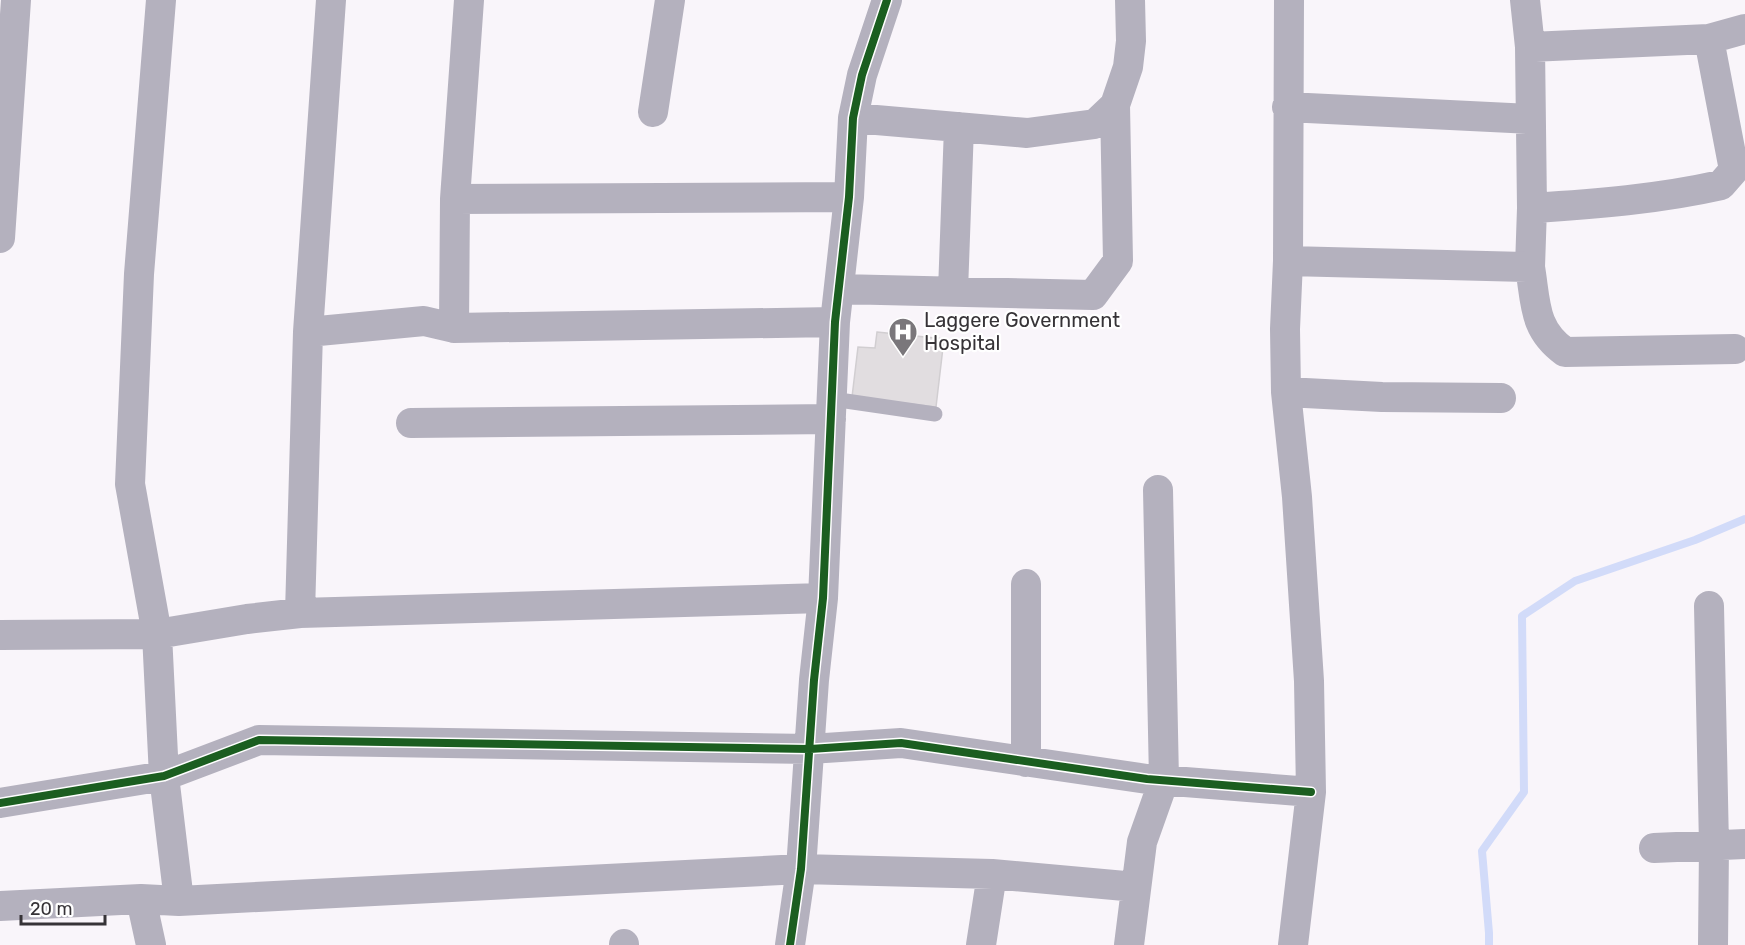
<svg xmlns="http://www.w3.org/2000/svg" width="1745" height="945" font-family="Rubik,sans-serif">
  <rect width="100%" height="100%" fill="#f9f5fa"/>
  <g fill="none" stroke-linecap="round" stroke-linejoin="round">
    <path stroke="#d2dbf9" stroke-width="8" d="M 1489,945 L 1489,933 L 1482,851 L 1524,792 L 1522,616 L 1575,581 L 1695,540 L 1745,519"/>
  </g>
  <path fill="#e1dde0" stroke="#d1ced1" stroke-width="1.5" d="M 877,332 L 944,339 L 936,407 L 852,397 L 858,347 L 875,348 Z"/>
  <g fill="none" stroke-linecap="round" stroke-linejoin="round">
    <path stroke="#b4b1be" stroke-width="15" d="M 832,399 L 935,414"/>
    <path stroke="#b4b1be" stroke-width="30" d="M 161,0 L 139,274 L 130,484 L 157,634 L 164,776 L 179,901
      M 1289,0 L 1288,261 L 1285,329 L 1286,392 L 1297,497 L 1309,681 L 1311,792 L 1293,945
      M 1525,0 L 1530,47 L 1709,39 L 1745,29
      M 1287,107 L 1530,119
      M 653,112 L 670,0
      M 853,118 L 1027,133 L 1095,124 L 1115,105 L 1128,67 L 1131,41 L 1130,0
      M 455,199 L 849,197
      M 1532,208 C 1596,204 1659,199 1721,185 L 1734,170 L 1709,39
      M 0,238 L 16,0
      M 1288,261 L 1530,267 L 1532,208 L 1530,47
      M 1530,267 C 1536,303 1533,329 1565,352 L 1735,349
      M 839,289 L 1093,295 L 1118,261 L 1115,105
      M 953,291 L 959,127
      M 454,328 L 455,199 L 469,0
      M 308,332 L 424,321 L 454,328 L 835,322
      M 1286,392 L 1382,397 L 1501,398
      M 411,423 L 831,419
      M 1709,606 L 1714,846 L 1713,945
      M 300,613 L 308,332 L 331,0
      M 0,635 L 157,634 L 247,619 L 300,613 L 823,598
      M 1026,762 L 1026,584
      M 0,803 L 164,776 L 259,740 L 810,749 L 901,743 L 1147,779 L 1311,792
      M 1654,848 L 1745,844
      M 141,899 L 151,945
      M 0,906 L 141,899 L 179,901 L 801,869 L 992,874 L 1136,887
      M 624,945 L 624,944
      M 790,945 L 801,869 L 814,680 L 823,598 L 835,322 L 849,197 L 853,118 L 862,75 L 887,0
      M 981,945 L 992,874
      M 1129,945 L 1142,842 L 1164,780 L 1158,490"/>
    <g stroke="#fff" stroke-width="11">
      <path id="cycleway" d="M 0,803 L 164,776 L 259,740 L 810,749 L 901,743 L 1147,779 L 1311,792
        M 790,945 L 801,869 L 814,680 L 823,598 L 835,322 L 849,197 L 853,118 L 862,75 L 887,0"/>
    </g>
    <use href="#cycleway" stroke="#1b5e20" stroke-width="8"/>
  </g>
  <defs>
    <g id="hospital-pin" transform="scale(1.5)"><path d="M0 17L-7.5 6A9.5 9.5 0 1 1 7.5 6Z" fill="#7a777b" stroke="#fff"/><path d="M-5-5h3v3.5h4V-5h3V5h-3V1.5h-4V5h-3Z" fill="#fff"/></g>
  </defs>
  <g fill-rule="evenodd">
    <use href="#hospital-pin" x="903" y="332"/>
  </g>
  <g text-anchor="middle" stroke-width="4.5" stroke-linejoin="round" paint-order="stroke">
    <g font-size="20" fill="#363337" stroke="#fff" text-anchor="start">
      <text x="924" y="327">Laggere Government<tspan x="924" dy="23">Hospital</tspan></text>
    </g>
  </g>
  <path d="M21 915v9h84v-9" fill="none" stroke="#363337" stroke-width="3"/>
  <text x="30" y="915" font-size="18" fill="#363337" stroke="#ffffff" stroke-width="4.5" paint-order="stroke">20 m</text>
</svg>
